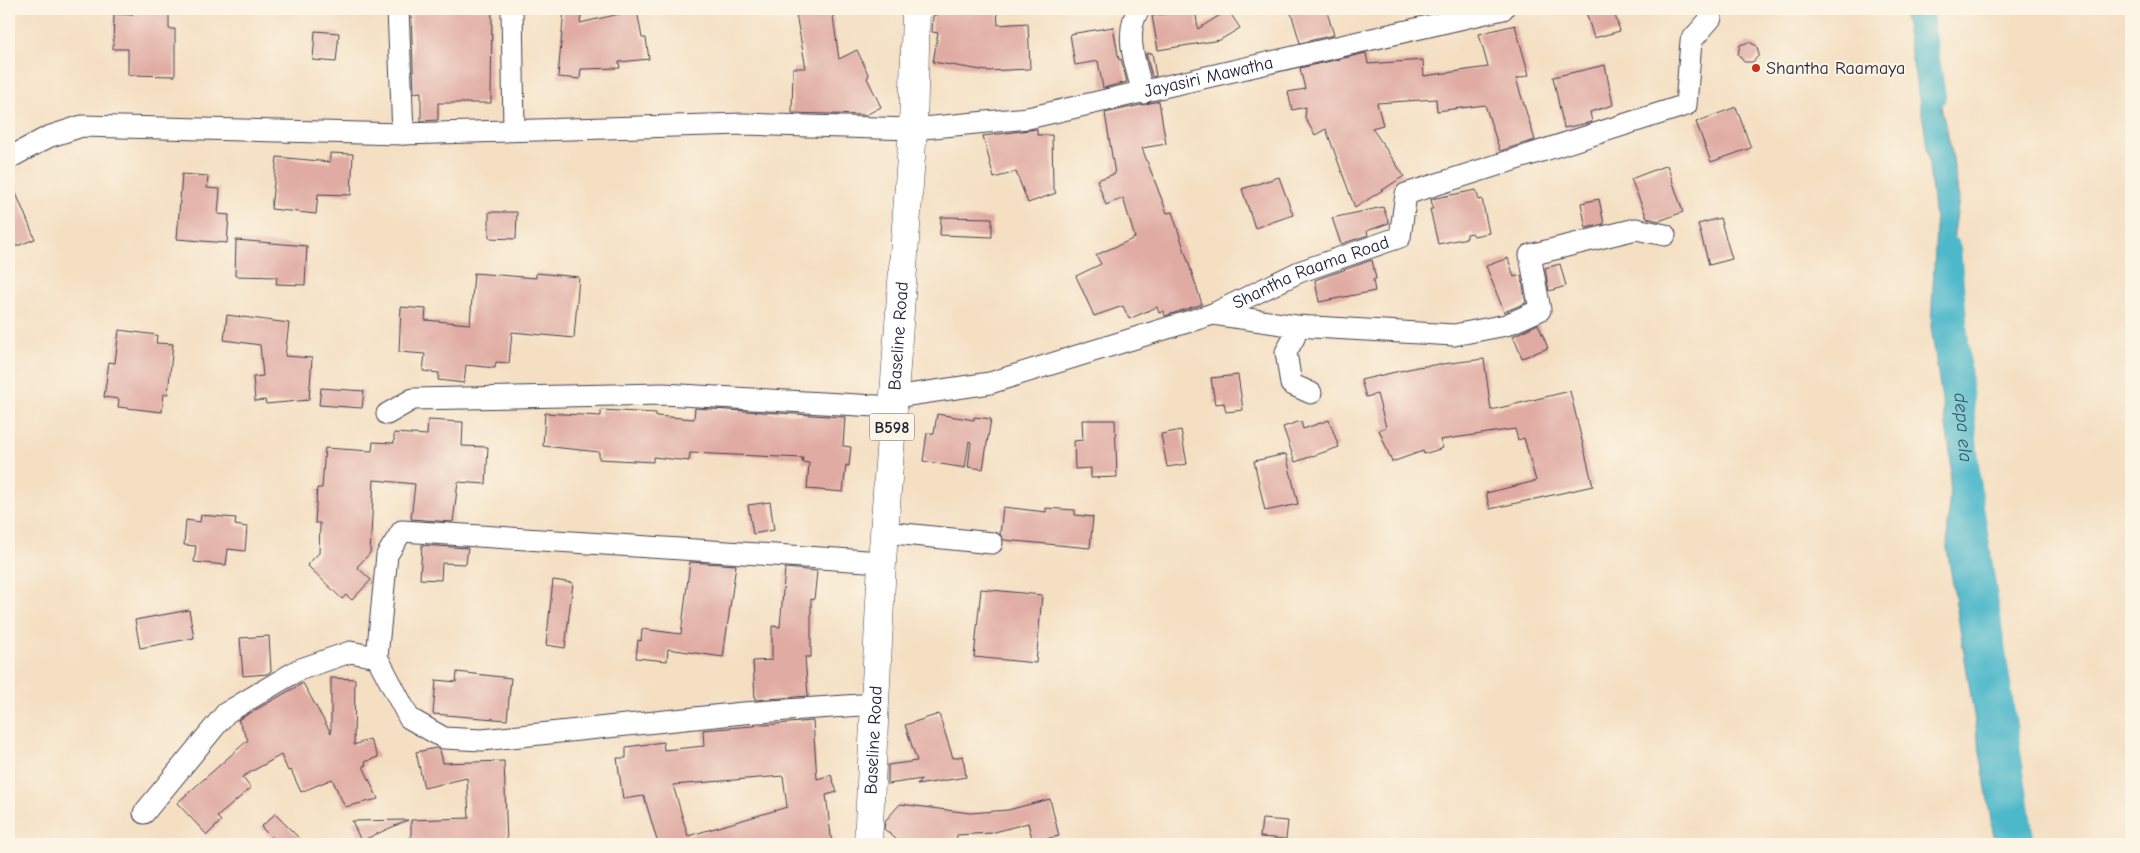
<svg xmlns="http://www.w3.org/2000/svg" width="2140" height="853" font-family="'Comic Neue',sans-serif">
  <rect width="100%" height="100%" fill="#fcf5e5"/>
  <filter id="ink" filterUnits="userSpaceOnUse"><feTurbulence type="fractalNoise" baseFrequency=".02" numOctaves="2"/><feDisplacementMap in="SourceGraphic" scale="10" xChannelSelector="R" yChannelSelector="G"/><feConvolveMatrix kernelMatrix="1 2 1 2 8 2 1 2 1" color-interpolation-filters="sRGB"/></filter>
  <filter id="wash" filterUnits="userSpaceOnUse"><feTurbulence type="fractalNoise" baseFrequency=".0096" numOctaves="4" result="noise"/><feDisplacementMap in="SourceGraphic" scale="20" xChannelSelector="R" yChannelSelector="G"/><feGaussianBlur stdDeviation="1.12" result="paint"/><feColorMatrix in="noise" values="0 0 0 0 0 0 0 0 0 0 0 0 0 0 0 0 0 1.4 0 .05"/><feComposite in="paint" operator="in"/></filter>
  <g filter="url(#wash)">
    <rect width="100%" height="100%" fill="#f4dfc2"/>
    <path fill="#4db8ca" stroke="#386d82" d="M 1903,9 L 1918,9 L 1952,153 L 1959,199 L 1954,233 L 1950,328 L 1969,486 L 2022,844 L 1995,844 L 1947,548 L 1951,459 L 1931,327 L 1936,228 L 1925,131 Z"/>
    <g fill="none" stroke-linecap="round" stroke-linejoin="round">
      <g stroke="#4db8ca" stroke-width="24">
        <path d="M 1920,9 L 1934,96"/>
        <path id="s1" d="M 1949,248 L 1969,486 L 2023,844"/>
      </g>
    </g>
    <g id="blocks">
      <path fill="#e0aba3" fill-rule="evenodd" d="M 132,9 L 169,9 L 169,29 L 175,29 L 175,76 L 128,75 L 128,49 L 113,49 L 114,14 L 132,15 Z
        M 432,9 L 492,9 L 491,103 L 438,103 L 438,120 L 421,121 L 421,92 L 414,93 L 411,14 L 432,12 Z
        M 564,9 L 582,9 L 580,23 L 637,10 L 642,38 L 646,38 L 649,59 L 619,62 L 620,68 L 581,69 L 580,79 L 558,77 Z
        M 795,9 L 832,9 L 839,59 L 857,50 L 869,76 L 867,78 L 881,107 L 866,115 L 792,113 L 793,68 L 806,68 Z
        M 949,9 L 997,9 L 998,25 L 1028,23 L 1030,69 L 987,71 L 933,62 L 938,33 L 932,32 L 933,16 Z
        M 1195,9 L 1198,29 L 1228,10 L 1240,28 L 1220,40 L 1158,50 L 1152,16 Z
        M 1290,9 L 1326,9 L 1334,35 L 1300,43 Z
        M 1585,9 L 1613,9 L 1620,31 L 1594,38 Z
        M 1515,25 L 1529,75 L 1516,79 L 1535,140 L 1500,151 L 1485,105 L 1437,111 L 1436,99 L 1377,103 L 1383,125 L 1372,128 L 1404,176 L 1355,208 L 1326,129 L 1315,135 L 1305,118 L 1306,107 L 1292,110 L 1288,92 L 1305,89 L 1300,68 L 1366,53 L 1368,64 L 1423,60 L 1424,76 L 1488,67 L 1479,34 Z
        M 1113,27 L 1119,60 L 1121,59 L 1127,82 L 1103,88 L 1098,61 L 1075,65 L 1070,34 Z
        M 315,31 L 339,33 L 336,62 L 313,60 Z
        M 1749,42 L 1757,46 L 1759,55 L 1753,62 L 1744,62 L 1738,54 L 1740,45 Z
        M 1152,53 L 1156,76 L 1152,77 L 1146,54 Z
        M 1605,65 L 1613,105 L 1590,112 L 1592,122 L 1564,128 L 1553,77 Z
        M 1159,101 L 1166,144 L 1142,148 L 1167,213 L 1172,212 L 1202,304 L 1165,316 L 1164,311 L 1159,313 L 1157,307 L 1129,319 L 1123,306 L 1094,316 L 1076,276 L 1101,264 L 1096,255 L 1135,238 L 1123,198 L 1106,205 L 1097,180 L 1115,174 L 1105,113 Z
        M 1736,107 L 1751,148 L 1711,162 L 1696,122 Z
        M 1037,129 L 1037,135 L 1052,135 L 1053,186 L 1056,193 L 1028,203 L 1016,172 L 994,178 L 983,136 Z
        M 330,153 L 353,154 L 351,195 L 318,194 L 316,214 L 271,209 L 277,157 L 330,162 Z
        M 1667,165 L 1683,212 L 1659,221 L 1647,218 L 1631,179 Z
        M 182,174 L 208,176 L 207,188 L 220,189 L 218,214 L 229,215 L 227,243 L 177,239 Z
        M 9,176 L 35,239 L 9,249 Z
        M 1279,177 L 1293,215 L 1255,228 L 1242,189 Z
        M 1476,190 L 1479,200 L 1482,199 L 1489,233 L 1474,236 L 1472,233 L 1467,234 L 1467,238 L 1438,244 L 1430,209 L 1433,209 L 1431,199 Z
        M 1599,199 L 1604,224 L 1586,228 L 1581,203 Z
        M 1383,207 L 1389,223 L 1367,231 L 1368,235 L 1341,244 L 1332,218 Z
        M 489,212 L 517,212 L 516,239 L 489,238 Z
        M 941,217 L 992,218 L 992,237 L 940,235 Z
        M 1720,218 L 1732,259 L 1709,265 L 1698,224 Z
        M 236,240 L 307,246 L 305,285 L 276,284 L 277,277 L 235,276 Z
        M 1508,258 L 1514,277 L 1521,275 L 1526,303 L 1504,312 L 1486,266 Z
        M 1372,260 L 1376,279 L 1373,280 L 1375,291 L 1319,302 L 1315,280 Z
        M 1560,264 L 1566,286 L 1549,291 L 1545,268 Z
        M 474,273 L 536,278 L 536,273 L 579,277 L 574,338 L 512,332 L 509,363 L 496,362 L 495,368 L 466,365 L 464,383 L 438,380 L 439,373 L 423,371 L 425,354 L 399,352 L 401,307 L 426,309 L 425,320 L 470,324 Z
        M 227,315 L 289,323 L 285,356 L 312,358 L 309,400 L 266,404 L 265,400 L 255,401 L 253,377 L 263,376 L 260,345 L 224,340 Z
        M 1538,324 L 1548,348 L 1522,358 L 1513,336 Z
        M 119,330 L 157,335 L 156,343 L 173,344 L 168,394 L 164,394 L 162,412 L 118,407 L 119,399 L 104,397 L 109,362 L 115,363 Z
        M 1484,359 L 1491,410 L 1570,391 L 1593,486 L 1490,509 L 1486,493 L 1536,481 L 1524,438 L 1518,440 L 1515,429 L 1440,440 L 1443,448 L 1424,454 L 1423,451 L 1392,462 L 1379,430 L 1386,427 L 1377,394 L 1366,397 L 1361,380 L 1417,367 Z
        M 1238,375 L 1243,410 L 1226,412 L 1224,403 L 1215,404 L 1211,378 Z
        M 321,388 L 364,391 L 362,408 L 319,405 Z
        M 695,408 L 845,417 L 843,446 L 851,447 L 849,466 L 846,465 L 843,492 L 807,489 L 809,463 L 802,462 L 803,458 L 690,453 L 689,461 L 653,457 L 653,462 L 599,459 L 599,452 L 543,446 L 545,413 L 601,416 L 601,410 L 656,413 L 656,416 L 694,419 Z
        M 937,414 L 974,420 L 974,417 L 991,419 L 983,469 L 968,467 L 971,442 L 969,441 L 965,468 L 923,461 L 927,433 L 934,434 Z
        M 428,420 L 463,422 L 462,446 L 488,447 L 486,484 L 458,482 L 453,522 L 411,519 L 415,484 L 374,480 L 370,553 L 357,567 L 371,580 L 352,600 L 346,595 L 342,599 L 307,565 L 319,553 L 320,523 L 315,523 L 317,488 L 322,488 L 325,448 L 372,451 L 373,442 L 394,443 L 394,433 L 427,435 Z
        M 1082,420 L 1115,420 L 1117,477 L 1091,478 L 1091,468 L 1075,469 L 1074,441 L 1083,440 Z
        M 1329,420 L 1339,447 L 1295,462 L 1283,427 L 1301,421 L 1303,429 Z
        M 1181,430 L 1187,464 L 1167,467 L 1161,434 Z
        M 1286,454 L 1298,504 L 1265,511 L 1254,461 Z
        M 770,502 L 774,530 L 753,534 L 748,505 Z
        M 1003,507 L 1046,512 L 1046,508 L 1075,510 L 1075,515 L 1093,517 L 1090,548 L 1004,540 L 1000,534 Z
        M 201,515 L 236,518 L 235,525 L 247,527 L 245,551 L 228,549 L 226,565 L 194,562 L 196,546 L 184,545 L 186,520 L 200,522 Z
        M 422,545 L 468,548 L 466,564 L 442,563 L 441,580 L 420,579 Z
        M 690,562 L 736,565 L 723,657 L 668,649 L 667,661 L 636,658 L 638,640 L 641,641 L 642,629 L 681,634 Z
        M 785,568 L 817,571 L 814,600 L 811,599 L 811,657 L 805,657 L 808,696 L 755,700 L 753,661 L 772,660 L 772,626 L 780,627 Z
        M 553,580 L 573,583 L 565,648 L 546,645 Z
        M 981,589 L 1042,595 L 1036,663 L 974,657 Z
        M 189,610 L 194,638 L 140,648 L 135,620 Z
        M 269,636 L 271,671 L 267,674 L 243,676 L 240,638 Z
        M 457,672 L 511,678 L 507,720 L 433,714 L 436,680 L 456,682 Z
        M 331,678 L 355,679 L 354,745 L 370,739 L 378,757 L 365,762 L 366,765 L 363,766 L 378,799 L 345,807 L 332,779 L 301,792 L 291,770 L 288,771 L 281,755 L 242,777 L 251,788 L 217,817 L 221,821 L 207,835 L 177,803 L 248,740 L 238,720 L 303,683 L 331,733 Z
        M 939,714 L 953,758 L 963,756 L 966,777 L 917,785 L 922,779 L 888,784 L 888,765 L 917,761 L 905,725 Z
        M 813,721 L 817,779 L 831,775 L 837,792 L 826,795 L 832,844 L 658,844 L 644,796 L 623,799 L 617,758 L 626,758 L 626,747 L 663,742 L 664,750 L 704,746 L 703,730 ZM 783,776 L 787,807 L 688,836 L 673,785 Z
        M 436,748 L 440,750 L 443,763 L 504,761 L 507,844 L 411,844 L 411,820 L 469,818 L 467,778 L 424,788 L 416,752 Z
        M 1050,799 L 1059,836 L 1033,842 L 1028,823 L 991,833 L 957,835 L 956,844 L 902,844 L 884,829 L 885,821 L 900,804 L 970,813 L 1008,810 Z
        M 275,814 L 305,844 L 278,844 L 261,827 Z
        M 1262,819 L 1288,821 L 1286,839 L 1260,837 Z
        M 408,820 L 361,841 L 352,821 Z"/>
    </g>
  </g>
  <g filter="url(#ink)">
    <use href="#blocks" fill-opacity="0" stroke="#423e4f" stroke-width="1"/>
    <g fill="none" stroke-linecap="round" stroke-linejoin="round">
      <g stroke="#423e4f" stroke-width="23">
        <g id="minor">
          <path d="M 398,9 L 403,134"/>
          <path d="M 512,9 L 514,130"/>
          <path d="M 1139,9 C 1123,33 1136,66 1143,93"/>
          <path id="s2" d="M 9,158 L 48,137 L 82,126 L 403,134 L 743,124 L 913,129 L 1028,118 L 1503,9"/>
          <path d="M 1213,314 L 1296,326 L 1454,335 L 1506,325 L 1540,310 L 1530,255 L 1636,229 L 1665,235"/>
          <path d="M 1296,326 L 1294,338 L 1286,352 L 1291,384 L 1311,393"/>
          <path id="s3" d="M 895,397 L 990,383 L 1213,314 L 1299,272 L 1400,237 L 1406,194 L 1686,105 L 1691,41 L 1711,18"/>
          <path d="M 387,414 L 413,399 L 663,394 L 894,407"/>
          <path d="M 884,532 L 992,543"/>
          <path d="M 377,657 L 387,555 L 402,531 L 882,562"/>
          <path d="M 144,813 L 226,713 L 298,670 L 350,652 L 377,657 L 409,718 L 444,738 L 482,740 L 743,713 L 875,704"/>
        </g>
      </g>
      <g stroke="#423e4f" stroke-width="29">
        <g id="primary">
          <path id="s4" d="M 868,844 L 882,562 L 913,129 L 916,9"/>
        </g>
      </g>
      <use href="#minor" stroke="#fff" stroke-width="21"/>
      <use href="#primary" stroke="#fff" stroke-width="28"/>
    </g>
  </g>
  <circle fill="#c8321e" stroke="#fcf5e5" stroke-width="2" cx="1756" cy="68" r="5"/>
  <g text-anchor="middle" stroke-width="4" stroke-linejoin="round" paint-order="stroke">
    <rect fill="#fcf5e5" stroke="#63616e" stroke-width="1" x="869.5" y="413.5" width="45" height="27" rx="4"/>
    <g font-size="16" font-weight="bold" fill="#22223b">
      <text x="892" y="433">B598</text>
    </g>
    <g font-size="18" fill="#22223b" stroke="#fcf5e5" text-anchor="start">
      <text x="1766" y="74">Shantha Raamaya</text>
    </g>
    <g font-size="18" fill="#22223b" stroke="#fcf5e5">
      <text dy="6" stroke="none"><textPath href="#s2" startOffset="1212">Jayasiri Mawatha</textPath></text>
      <text dy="6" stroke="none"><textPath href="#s3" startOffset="436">Shantha Raama Road</textPath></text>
      <text dy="6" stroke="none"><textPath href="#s4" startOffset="509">Baseline Road</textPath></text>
      <text dy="6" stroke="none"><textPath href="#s4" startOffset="104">Baseline Road</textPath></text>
    </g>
    <g font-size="19" font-style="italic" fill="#31566d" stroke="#fcf5e5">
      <text dy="7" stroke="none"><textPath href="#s1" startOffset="180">depa ela</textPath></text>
    </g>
  </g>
  <rect width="2140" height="853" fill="none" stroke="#fcf5e5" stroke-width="30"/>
</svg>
